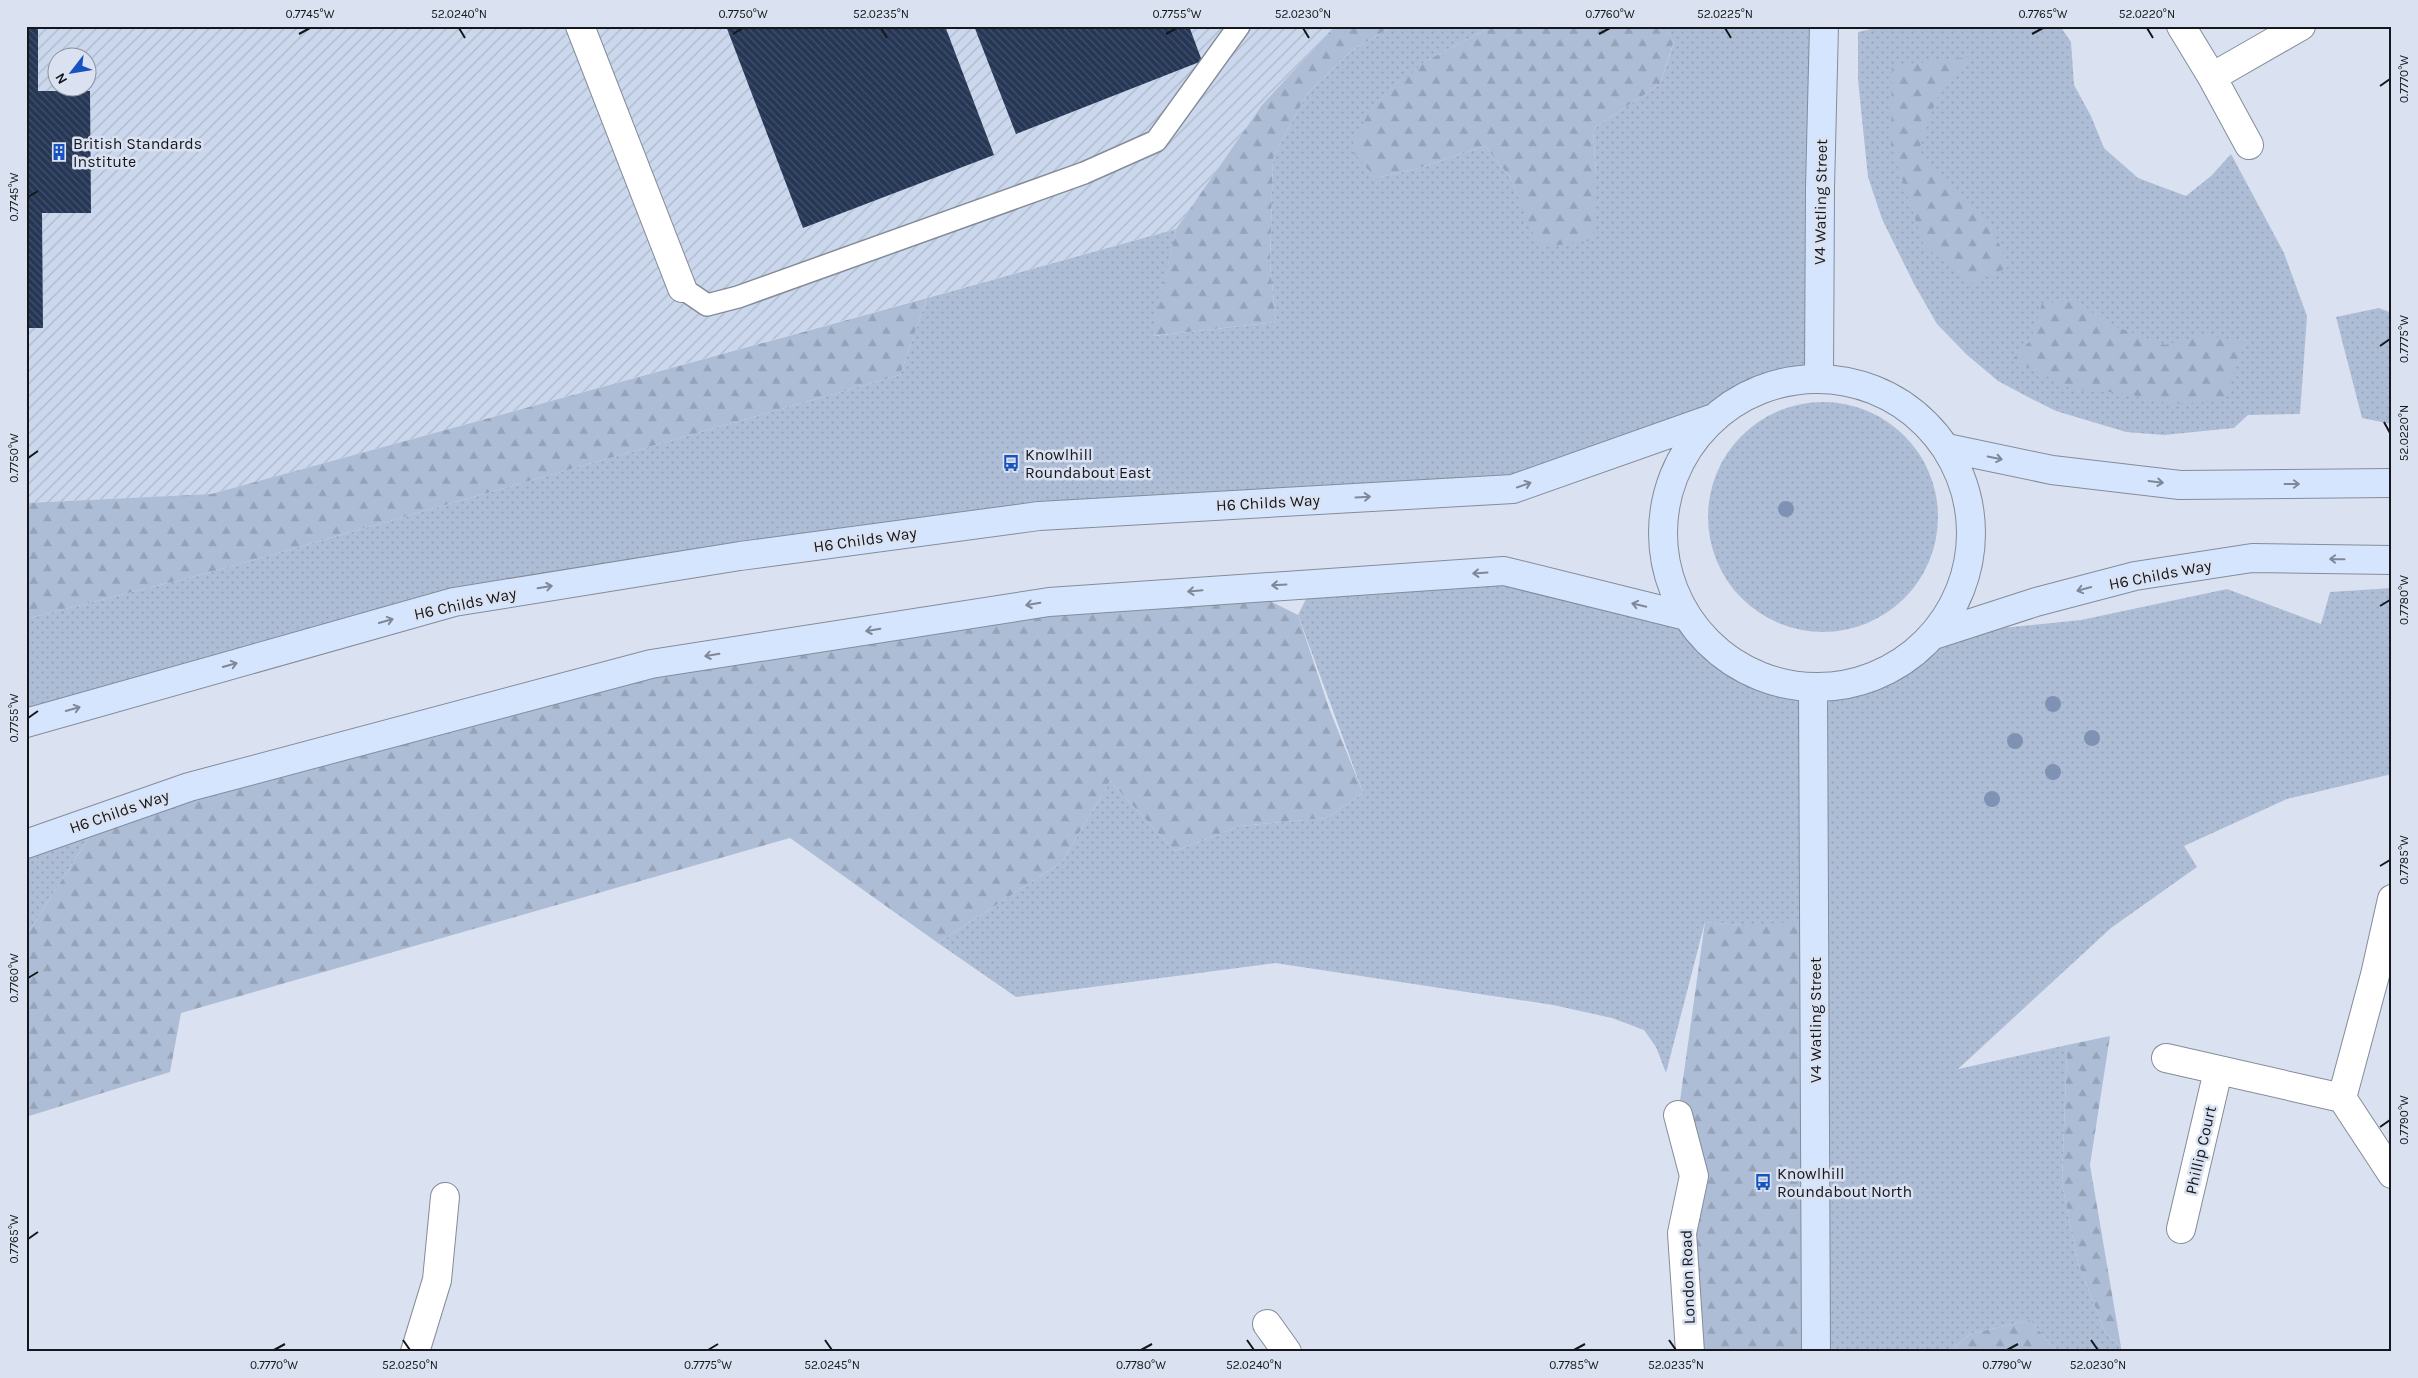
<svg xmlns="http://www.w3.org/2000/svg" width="2418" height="1378" font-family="Karla,sans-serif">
  <defs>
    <pattern id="industrial-furrows" width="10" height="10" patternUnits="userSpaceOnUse" patternTransform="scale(1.25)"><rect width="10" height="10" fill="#cbd7ec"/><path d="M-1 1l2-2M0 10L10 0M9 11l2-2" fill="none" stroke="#adb8ca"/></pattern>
    <pattern id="grass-dots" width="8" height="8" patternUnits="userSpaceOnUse" patternTransform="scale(1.25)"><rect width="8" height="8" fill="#aebdd6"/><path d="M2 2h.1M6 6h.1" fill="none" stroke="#95a2b7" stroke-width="1.8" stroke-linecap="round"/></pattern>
    <pattern id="forest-firs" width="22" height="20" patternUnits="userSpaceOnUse" patternTransform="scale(1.25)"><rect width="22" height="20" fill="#aebdd6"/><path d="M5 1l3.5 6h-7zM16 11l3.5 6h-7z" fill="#95a2b7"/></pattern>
    <pattern id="building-back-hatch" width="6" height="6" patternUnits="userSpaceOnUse" patternTransform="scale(1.25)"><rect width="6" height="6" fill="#263756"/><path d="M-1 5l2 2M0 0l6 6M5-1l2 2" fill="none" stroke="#43516a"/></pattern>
  </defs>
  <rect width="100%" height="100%" fill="#dae2f1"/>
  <path fill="url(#industrial-furrows)" fill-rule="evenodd" d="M 26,26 L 1335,26 L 1262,105 L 1176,229 L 211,494 L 26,503 ZM 58,58 L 88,58 L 88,88 L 58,88 Z"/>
  <path fill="url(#grass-dots)" d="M 1393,26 L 1493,26 L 1424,62 L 1376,178 L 1419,168 L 1485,146 L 1510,177 L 1540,248 L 1596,175 L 1593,129 L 1660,84 L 1674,42 L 1666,26 L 1820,26 L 1819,377 L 1785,381 L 1752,392 L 1711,419 L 1513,489 L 1290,497 L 454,602 L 26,727 L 26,619 L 211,572 L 900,375 L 927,298 L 1176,229 L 1153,336 L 1276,322 L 1270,264 L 1273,157 L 1307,94 L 1351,51 Z
    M 1884,26 L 2060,26 L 2071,42 L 2074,85 L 2091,116 L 2104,148 L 2138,178 L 2186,196 L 2211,176 L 2231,154 L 2284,253 L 2307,316 L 2300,414 L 2248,415 L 2234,428 L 2164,435 L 2126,432 L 2056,411 L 2028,397 L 1998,381 L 1966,354 L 1937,324 L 1914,284 L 1882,219 L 1868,177 L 1858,80 L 1858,32 Z
    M 2379,308 L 2392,313 L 2392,444 L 2391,424 L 2362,418 L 2336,317 Z
    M1708 517a115 115 0 1 1 230 0a115 115 0 1 1-230 0Z
    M 1504,571 L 1686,616 L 1712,647 L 1762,678 L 1813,688 L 1848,685 L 1902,663 L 1934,635 L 2081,620 L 2227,589 L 2321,624 L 2330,592 L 2392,588 L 2392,774 L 2287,799 L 2184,846 L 2197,867 L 2111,928 L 1958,1069 L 2067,1045 L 2062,1184 L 2078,1263 L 2105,1332 L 2121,1347 L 2121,1352 L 2057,1352 L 2030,1320 L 1970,1334 L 1949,1352 L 1816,1352 L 1742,925 L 1705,922 L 1666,1073 L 1656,1047 L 1644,1030 L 1612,1018 L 1553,1005 L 1275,963 L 1016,997 L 938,943 L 1062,862 L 1110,781 L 1175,851 L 1240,826 L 1327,818 L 1363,793 L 1298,615 L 1314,583 Z
    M 102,817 L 26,936 L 26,844 Z"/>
  <path fill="url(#forest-firs)" d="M 1335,26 L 1393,26 L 1351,51 L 1307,94 L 1273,157 L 1270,264 L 1276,322 L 1152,336 L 1176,229 L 1262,105 Z
    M 1493,26 L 1666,26 L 1674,41 L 1660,84 L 1593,129 L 1596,175 L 1593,240 L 1539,248 L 1510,177 L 1485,146 L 1419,168 L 1376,178 L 1350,149 L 1369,112 L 1424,62 Z
    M 1970,57 L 1936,100 L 1917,155 L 1962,201 L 1987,219 L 2010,266 L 1973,284 L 1924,246 L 1891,145 L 1892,66 Z
    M 927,298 L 900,375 L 211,572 L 26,619 L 26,503 L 211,494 Z
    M 2078,301 L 2106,323 L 2165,345 L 2203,335 L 2244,342 L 2224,401 L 2169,404 L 2124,393 L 2074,390 L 2013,359 L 2031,340 L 2042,303 Z
    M 1244,588 L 1298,615 L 1329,708 L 1363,793 L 1327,818 L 1240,826 L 1175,851 L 1110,781 L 1062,862 L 938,943 L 790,838 L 181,1013 L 170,1072 L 26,1117 L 26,936 L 102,817 L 651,664 Z
    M 1814,921 L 1816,1352 L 1690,1352 L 1678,1115 L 1705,922 L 1742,925 Z
    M 2110,1036 L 2090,1165 L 2121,1347 L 2105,1332 L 2078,1263 L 2062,1184 L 2067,1045 Z
    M 2030,1320 L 2057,1352 L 1949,1352 L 1970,1334 Z"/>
  <path fill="url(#building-back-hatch)" d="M 26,26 L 38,26 L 38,91 L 90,91 L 91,213 L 42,213 L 43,328 L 26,328 Z
    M 726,26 L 945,26 L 994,155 L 803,228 Z
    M 974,26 L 1189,26 L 1202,61 L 1016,134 Z"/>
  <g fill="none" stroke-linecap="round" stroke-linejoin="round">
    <g stroke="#848c99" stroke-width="24">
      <path id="lane" d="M 682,288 L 707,305 L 738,297 L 1084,173 L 1156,141 L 1239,26"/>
    </g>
    <g stroke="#848c99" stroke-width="30">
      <path id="street" d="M 580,26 L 682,288
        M 2181,26 L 2212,77 L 2249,145
        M 2212,77 L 2301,26
        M 2166,1058 L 2342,1098 L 2392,1174
        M 2342,1098 L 2375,975 L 2392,899
        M 1678,1115 L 1694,1176 L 1682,1233 L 1690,1352
        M 2181,1229 L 2218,1071
        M 1267,1324 L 1287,1352
        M 415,1352 L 437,1280 L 445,1197"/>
    </g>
    <g stroke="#848c99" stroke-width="30">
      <path id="secondary" d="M 1819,377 L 1820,188 L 1824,26
        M1663 533a154 154 0 1 1 308 0a154 154 0 1 1-308 0Z
        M 1947,448 L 2052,470 L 2180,485 L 2392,483
        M 1934,635 L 2036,602 L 2135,576 L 2252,558 L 2392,560
        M 1813,688 L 1816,1352
        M 26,723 L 454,602 L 740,556 L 1039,516 L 1513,489 L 1711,419
        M 26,844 L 189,787 L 651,664 L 1049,602 L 1504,571 L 1686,616"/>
    </g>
    <use href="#lane" stroke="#fff" stroke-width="21"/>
    <use href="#street" stroke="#fff" stroke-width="28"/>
    <use href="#secondary" stroke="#d6e5fe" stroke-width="28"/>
  </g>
  <g fill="#7f92b4">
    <circle cx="1786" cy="509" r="8"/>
    <circle cx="2053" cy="704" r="8"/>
    <circle cx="2092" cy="738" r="8"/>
    <circle cx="2015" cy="741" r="8"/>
    <circle cx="2053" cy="772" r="8"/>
    <circle cx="1992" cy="799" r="8"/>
  </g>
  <defs><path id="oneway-shaft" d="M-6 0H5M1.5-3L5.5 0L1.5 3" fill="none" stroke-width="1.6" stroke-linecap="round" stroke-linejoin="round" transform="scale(1.25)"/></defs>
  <g stroke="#7f8898">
    <use href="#oneway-shaft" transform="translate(1995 458) rotate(12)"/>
    <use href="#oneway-shaft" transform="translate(2156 482) rotate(7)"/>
    <use href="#oneway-shaft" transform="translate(2292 484)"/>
    <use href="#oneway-shaft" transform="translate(1524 485) rotate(-19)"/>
    <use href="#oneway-shaft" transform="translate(1363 497) rotate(-3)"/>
    <use href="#oneway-shaft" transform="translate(2337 559) rotate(-179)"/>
    <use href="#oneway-shaft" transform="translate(1480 573) rotate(176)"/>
    <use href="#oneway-shaft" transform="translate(1279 585) rotate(177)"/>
    <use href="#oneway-shaft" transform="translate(545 587) rotate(-9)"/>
    <use href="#oneway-shaft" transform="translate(2084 589) rotate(165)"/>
    <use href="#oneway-shaft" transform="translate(1195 591) rotate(175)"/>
    <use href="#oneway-shaft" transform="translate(1033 604) rotate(171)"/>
    <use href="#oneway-shaft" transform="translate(1639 605) rotate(-166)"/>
    <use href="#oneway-shaft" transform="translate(386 621) rotate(-16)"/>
    <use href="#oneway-shaft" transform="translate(873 630) rotate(171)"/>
    <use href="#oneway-shaft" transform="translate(712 655) rotate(171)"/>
    <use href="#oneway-shaft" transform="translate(230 665) rotate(-16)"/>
    <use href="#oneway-shaft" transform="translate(73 709) rotate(-16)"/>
  </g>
  <path fill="none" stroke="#14171c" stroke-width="2" d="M 459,28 L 465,38M 881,28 L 887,38M 1303,28 L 1309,38M 1725,28 L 1731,38M 2147,28 L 2153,38M 299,34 L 310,28M 733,34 L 743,28M 1166,34 L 1177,28M 1599,34 L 1610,28M 2032,34 L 2043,28M 2380,86 L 2390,79M 28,197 L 38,191M 2380,346 L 2390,339M 2384,422 L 2390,433M 28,458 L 38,451M 2380,606 L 2390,600M 28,718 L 38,711M 2380,866 L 2390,860M 28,978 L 38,972M 2380,1127 L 2390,1120M 28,1239 L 38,1232M 403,1340 L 410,1350M 825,1340 L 832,1350M 1247,1340 L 1254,1350M 1669,1340 L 1676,1350M 2091,1340 L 2098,1350M 274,1350 L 285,1344M 708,1350 L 718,1344M 1141,1350 L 1152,1344M 1574,1350 L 1585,1344M 2007,1350 L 2018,1344"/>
  <defs>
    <g id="building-bare" transform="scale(1.35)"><path d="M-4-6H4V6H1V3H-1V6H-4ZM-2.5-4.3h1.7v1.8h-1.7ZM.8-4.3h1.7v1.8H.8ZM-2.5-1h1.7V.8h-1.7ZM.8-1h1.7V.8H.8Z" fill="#1852be" stroke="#dae2f1" stroke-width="2.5" paint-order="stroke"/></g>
    <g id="bus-bare" transform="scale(1.35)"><path d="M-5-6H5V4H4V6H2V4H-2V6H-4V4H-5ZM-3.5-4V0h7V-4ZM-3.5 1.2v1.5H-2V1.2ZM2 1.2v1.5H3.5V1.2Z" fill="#1852be" stroke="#dae2f1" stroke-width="2.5" paint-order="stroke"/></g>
  </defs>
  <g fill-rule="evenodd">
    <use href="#building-bare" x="59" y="152"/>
    <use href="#bus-bare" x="1011" y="463"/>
    <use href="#bus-bare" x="1763" y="1182"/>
  </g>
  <g text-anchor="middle" stroke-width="5" stroke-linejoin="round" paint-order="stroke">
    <g font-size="16" fill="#14171c" stroke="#dae2f1" text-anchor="start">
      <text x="73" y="149">British Standards<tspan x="73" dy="18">Institute</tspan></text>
      <text x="1025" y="460">Knowlhill<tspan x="1025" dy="18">Roundabout East</tspan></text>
      <text x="1777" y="1179">Knowlhill<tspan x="1777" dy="18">Roundabout North</tspan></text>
    </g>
    <g font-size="16" fill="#14171c" stroke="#dae2f1">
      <text transform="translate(1820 202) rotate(-89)" y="6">V4 Watling Street</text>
      <text transform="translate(1268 502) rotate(-3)" y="6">H6 Childs Way</text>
      <text transform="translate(865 539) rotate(-8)" y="6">H6 Childs Way</text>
      <text transform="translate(2160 574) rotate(-11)" y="6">H6 Childs Way</text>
      <text transform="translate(465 603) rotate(-12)" y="6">H6 Childs Way</text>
      <text transform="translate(119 811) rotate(-19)" y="6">H6 Childs Way</text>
      <text transform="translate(1815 1020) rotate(-90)" y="6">V4 Watling Street</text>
      <text transform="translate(2200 1150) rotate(-77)" y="6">Phillip Court</text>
      <text transform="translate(1687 1277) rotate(-92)" y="6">London Road</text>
    </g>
  </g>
  <rect width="2418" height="1378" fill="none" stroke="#dae2f1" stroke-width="55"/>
  <g transform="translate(72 72) rotate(239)"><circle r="24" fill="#dae2f1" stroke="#8b919c"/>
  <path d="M0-4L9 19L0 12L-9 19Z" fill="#1852be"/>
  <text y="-8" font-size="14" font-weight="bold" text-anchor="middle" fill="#14171c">N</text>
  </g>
  <rect x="28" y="28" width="2362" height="1322" fill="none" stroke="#14171c" stroke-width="2"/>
  <g font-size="12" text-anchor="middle" fill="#14171c">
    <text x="310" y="18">0.7745°W</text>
    <text x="459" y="18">52.0240°N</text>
    <text x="743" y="18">0.7750°W</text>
    <text x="881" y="18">52.0235°N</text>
    <text x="1177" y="18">0.7755°W</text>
    <text x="1303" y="18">52.0230°N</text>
    <text x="1610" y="18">0.7760°W</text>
    <text x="1725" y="18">52.0225°N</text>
    <text x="2043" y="18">0.7765°W</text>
    <text x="2147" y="18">52.0220°N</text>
    <text transform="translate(2404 79) rotate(-90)" y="4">0.7770°W</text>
    <text transform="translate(14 197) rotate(-90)" y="4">0.7745°W</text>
    <text transform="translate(2404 339) rotate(-90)" y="4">0.7775°W</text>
    <text transform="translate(2404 433) rotate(-90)" y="4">52.0220°N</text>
    <text transform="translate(14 458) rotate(-90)" y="4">0.7750°W</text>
    <text transform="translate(2404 600) rotate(-90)" y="4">0.7780°W</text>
    <text transform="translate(14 718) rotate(-90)" y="4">0.7755°W</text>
    <text transform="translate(2404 860) rotate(-90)" y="4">0.7785°W</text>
    <text transform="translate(14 978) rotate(-90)" y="4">0.7760°W</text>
    <text transform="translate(2404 1120) rotate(-90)" y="4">0.7790°W</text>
    <text transform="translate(14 1239) rotate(-90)" y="4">0.7765°W</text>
    <text x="274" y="1369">0.7770°W</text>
    <text x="410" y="1369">52.0250°N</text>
    <text x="708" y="1369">0.7775°W</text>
    <text x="832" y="1369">52.0245°N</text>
    <text x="1141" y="1369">0.7780°W</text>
    <text x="1254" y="1369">52.0240°N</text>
    <text x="1574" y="1369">0.7785°W</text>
    <text x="1676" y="1369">52.0235°N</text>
    <text x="2007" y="1369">0.7790°W</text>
    <text x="2098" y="1369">52.0230°N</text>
  </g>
</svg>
